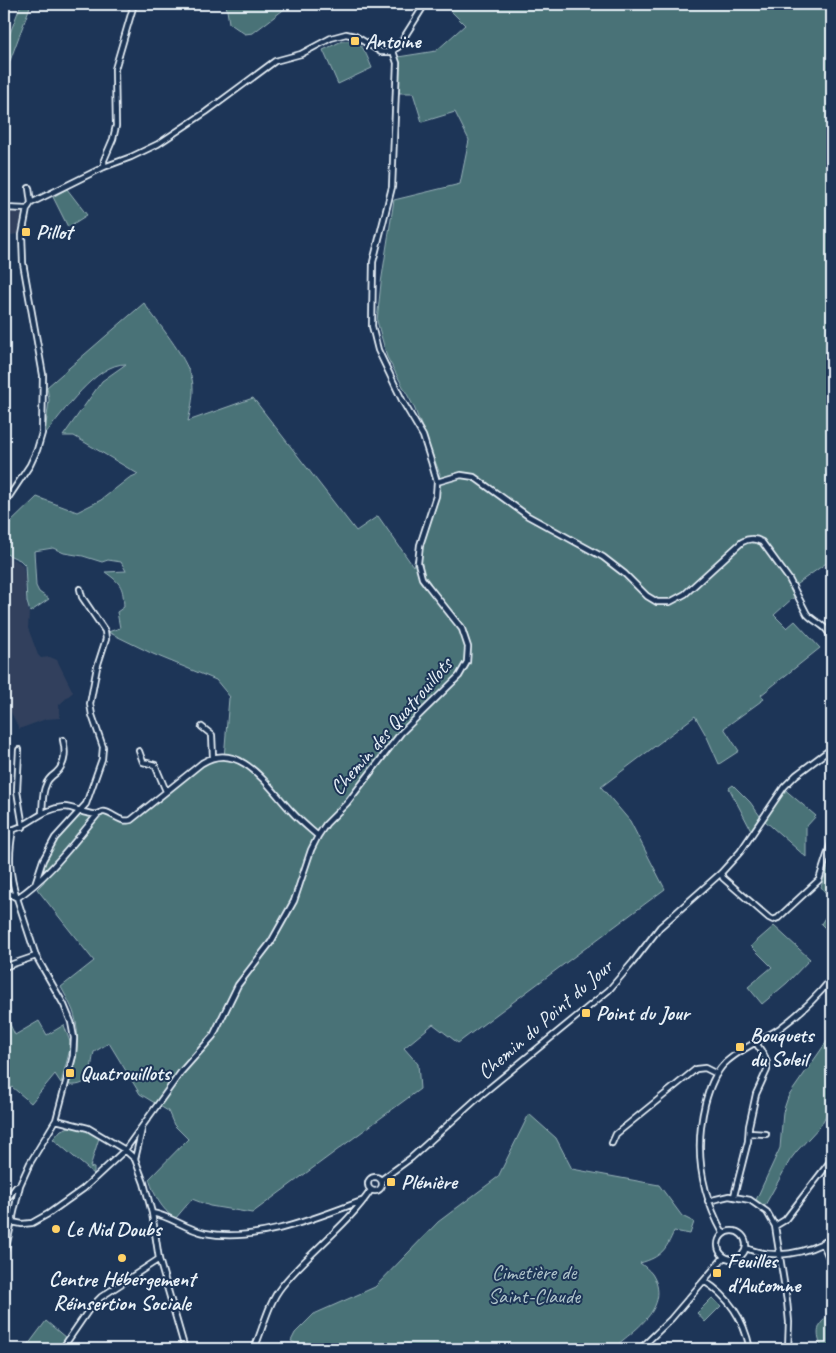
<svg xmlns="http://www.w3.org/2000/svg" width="836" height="1353" font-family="Caveat,sans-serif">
  <rect width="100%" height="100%" fill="#1d3557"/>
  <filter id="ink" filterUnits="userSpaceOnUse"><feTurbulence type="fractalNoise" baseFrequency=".02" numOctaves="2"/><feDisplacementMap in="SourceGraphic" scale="10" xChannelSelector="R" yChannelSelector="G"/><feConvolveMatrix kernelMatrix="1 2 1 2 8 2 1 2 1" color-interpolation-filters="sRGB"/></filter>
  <g filter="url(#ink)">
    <path fill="#31415d" d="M 4,210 L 23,211 L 19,234 L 4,236 Z
      M 4,555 L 19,562 L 23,566 L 25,577 L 26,602 L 29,612 L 28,628 L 38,655 L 41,658 L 50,657 L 57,660 L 73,692 L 59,705 L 60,718 L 46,719 L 19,729 L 6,702 L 4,702 Z"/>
    <path fill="#497277" stroke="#98b2b8" d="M 21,4 L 31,4 L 4,77 L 4,49 Z
      M 226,4 L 291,4 L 253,33 L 245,34 L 229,23 Z
      M 444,4 L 832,4 L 832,559 L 790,589 L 794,597 L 774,615 L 787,628 L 795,621 L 820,648 L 761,695 L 764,699 L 724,728 L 739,751 L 719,764 L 707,737 L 695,716 L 601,787 L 630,821 L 665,889 L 458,1043 L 433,1024 L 404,1048 L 418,1064 L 420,1089 L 252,1213 L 210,1206 L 192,1199 L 175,1219 C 161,1208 155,1197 149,1179 L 188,1139 L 174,1125 L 168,1111 L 140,1094 L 109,1043 L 94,1052 C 90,1069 93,1087 69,1085 C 76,1061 82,1036 73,1011 C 70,1003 65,995 61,987 L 94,961 L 37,889 L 44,882 L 45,852 L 77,811 L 103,814 L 128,824 L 213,758 L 224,758 L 229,698 L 230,697 L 216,680 L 153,654 L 108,632 L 120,628 L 117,612 L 124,607 C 123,587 122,584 105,572 L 126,571 L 121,562 L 108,560 L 102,562 L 83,556 L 64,553 L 53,548 L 34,551 L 36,586 L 39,592 L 49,599 L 30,612 L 27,602 L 25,565 L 20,560 L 4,553 L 4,541 L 8,525 L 37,497 L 77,512 L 101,500 L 129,478 L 138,474 L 74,436 L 63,436 L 102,381 L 126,364 C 96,363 63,413 45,434 L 49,400 L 47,387 L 144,303 C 159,325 184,353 192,379 C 195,392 191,409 188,421 L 253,398 L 356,531 L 378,516 L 413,566 L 440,474 L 414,407 L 387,357 L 377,321 L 381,283 L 394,200 L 460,184 L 469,140 L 455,112 L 422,122 L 413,93 L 399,93 L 398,57 L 436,51 L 465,25 Z
      M 342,41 C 363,39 365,52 372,68 L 338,84 L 323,50 Z
      M 67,189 L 87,215 L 68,227 L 53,197 Z
      M 733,785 L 750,802 L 760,816 L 751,830 L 729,788 Z
      M 783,788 L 816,816 L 806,827 L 806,857 L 764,820 Z
      M 832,860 L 832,930 L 830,933 L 821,924 L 828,913 L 829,897 L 821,887 L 830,862 Z
      M 774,926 L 810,959 L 787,983 L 762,1004 L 748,987 L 772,967 L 751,946 Z
      M 4,1012 L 15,1035 L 39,1021 L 47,1035 L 64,1025 L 70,1042 L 70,1049 L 61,1083 L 55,1074 L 31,1103 L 12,1087 L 4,1094 Z
      M 832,1034 L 832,1104 L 821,1125 L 797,1151 L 790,1160 L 764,1207 L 756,1200 L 780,1148 L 783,1112 L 788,1097 Z
      M 529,1114 L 556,1138 L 572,1169 L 659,1185 L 682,1216 L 694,1222 L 690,1234 L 674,1231 C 666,1250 661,1257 640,1263 C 644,1266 649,1270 652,1274 C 673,1307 633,1331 612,1349 L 306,1349 L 291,1341 L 295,1333 L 314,1314 L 375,1287 L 438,1222 L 498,1177 Z
      M 72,1126 L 81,1127 L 99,1138 L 90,1167 L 94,1168 L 94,1174 L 53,1139 L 61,1130 Z
      M 712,1298 L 721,1306 L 705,1322 L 697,1313 Z
      M 832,1315 L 832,1349 L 823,1349 C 815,1336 816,1321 832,1315 Z
      M 46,1321 L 66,1338 L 58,1349 L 25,1349 Z"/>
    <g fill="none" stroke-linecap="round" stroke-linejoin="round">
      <g stroke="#e8f1f8" stroke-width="8">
        <path id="street" d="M 104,167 L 104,160 L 113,139 L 116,126 L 115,69 L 134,4
          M 29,188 L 31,203
          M 4,208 L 27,209
          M 437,482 L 461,475 L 474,477 L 528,516 L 603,557 L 625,574 L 647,596 L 657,602 L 670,602 L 685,594 L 742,542 C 749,538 755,538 762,542 L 789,579 L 807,614 C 816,624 828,625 832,640
          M 4,504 L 30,465 L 37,450 L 42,433 L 43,375 L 23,263 L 22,235 L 27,209 L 31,203 L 104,167 L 131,157 L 158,144 L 206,112 L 275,61 L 301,54 L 331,38 L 346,34 L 355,36 L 381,52 L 390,52 L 398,47 L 425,4
          M 202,727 L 212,735 L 213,757
          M 19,750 L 17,791 L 23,827
          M 139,751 L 143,762 L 155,765 L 166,791
          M 42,812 C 43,803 42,793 46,785 C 47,780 52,776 56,773 C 66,764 66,752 63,740
          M 13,830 C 8,855 9,874 17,898 C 49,877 73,843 98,814
          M 4,832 C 29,828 39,809 64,807 C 75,807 87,816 98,814 C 104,813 99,811 105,812 C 114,814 120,823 131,820 L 202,763 C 240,739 269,788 292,812 C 300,821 309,828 318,836
          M 721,873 L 723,878 L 769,918 L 773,920 L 778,918 L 819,880 L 832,840
          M 35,884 L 43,860 L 55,838 L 86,804 L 102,759 L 103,747 L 92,715 L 90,704 L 97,667 L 106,639 L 105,631 L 82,597 L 80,589
          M 4,890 L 17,898 L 36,956 L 64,1005 L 71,1022 L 74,1038 L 73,1056 L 56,1120 L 30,1163 L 20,1185 L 4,1256
          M 4,967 L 36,956
          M 56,1120 L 88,1128 L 125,1150 L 135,1159 L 144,1183 L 152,1213 L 159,1259 L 185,1349
          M 749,1133 L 766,1134
          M 612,1143 L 616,1134 L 696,1069 L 705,1068 L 717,1074
          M 135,1159 L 142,1129
          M368 1184a7 7 0 1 1 14 0a7 7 0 1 1-14 0Z
          M 381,1180 L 411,1158 L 481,1095 L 609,990 L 633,962 L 660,927 L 721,873 L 740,852 L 784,787 L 796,775 L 832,748
          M 734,1196 L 748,1141 L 749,1126 L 756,1094 L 767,1070 L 767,1063 L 764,1055 L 756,1043
          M 708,1201 L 729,1196 L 750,1200 L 767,1212 L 775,1226 L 787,1301 L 789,1322 L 788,1349
          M 4,1203 L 16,1187 L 20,1185
          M 152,1213 C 171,1216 185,1229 205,1233 C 256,1243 316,1218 364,1200
          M 4,1215 L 13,1218
          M 12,1222 L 22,1224 L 32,1223 L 48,1214 L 83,1189 L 125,1150 L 181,1072 L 213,1036 L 238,985 L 271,942 L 294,901 L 311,850 L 318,836 L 326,824 L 347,803 L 401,733 L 459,676 L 467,662 L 468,647 L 462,629 L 428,586 L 422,578 L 418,563 L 420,545 L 436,496 L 437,482 L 431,461 L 423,436 L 403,402 L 378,350 L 372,326 L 373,262 L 392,187 L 397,63 L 393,51
          M 775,1226 L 785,1220 L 832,1159
          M718 1245a14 14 0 1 1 28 0a14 14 0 1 1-28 0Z
          M 723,1233 C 701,1193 694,1150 705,1104 C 709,1089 714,1074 725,1063 C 741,1048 762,1040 780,1028 C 799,1014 817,997 832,978
          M 823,1244 L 830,1260 L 832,1273
          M 746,1248 C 774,1260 806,1254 832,1238
          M 704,1281 C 730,1297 744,1320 750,1349
          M 62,1349 L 90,1308 L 101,1297 L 159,1259
          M 254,1349 C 263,1329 268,1303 282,1286 C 309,1252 347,1226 371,1190
          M 640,1349 L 671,1319 L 724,1257"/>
      </g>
      <use href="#street" stroke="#1d3557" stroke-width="4.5"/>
    </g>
  </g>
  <g fill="#ffd166" stroke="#1d3557" stroke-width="2">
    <rect x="350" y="36" width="10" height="10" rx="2.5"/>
    <rect x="21" y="227" width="10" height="10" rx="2.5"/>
    <rect x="581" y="1008" width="10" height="10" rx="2.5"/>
    <rect x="735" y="1042" width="10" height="10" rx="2.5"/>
    <rect x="65" y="1068" width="10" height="10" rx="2.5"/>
    <rect x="386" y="1177" width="10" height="10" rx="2.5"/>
    <circle cx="56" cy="1229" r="5"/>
    <circle cx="122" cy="1258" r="5"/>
    <rect x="712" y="1268" width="10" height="10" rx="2.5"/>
  </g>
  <g text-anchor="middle" stroke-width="4" stroke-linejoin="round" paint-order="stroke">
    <g font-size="21" font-weight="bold" fill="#e8f1f8" stroke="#1d3557" text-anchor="start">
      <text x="365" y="48">Antoine</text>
      <text x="36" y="239">Pillot</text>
      <text x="596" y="1020">Point du Jour</text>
      <text x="750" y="1042">Bouquets<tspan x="750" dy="24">du Soleil</tspan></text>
      <text x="80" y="1080">Quatrouillots</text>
      <text x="401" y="1189">Plénière</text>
      <text x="66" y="1236">Le Nid Doubs</text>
      <text x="727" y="1268">Feuilles<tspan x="727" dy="24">d'Automne</tspan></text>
      <text x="122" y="1286" text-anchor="middle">Centre Hébergement<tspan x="122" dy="24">Réinsertion Sociale</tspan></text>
    </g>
    <g font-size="21" fill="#e8f1f8" stroke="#1d3557">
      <text transform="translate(391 726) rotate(-49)" y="7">Chemin des Quatrouillots</text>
      <text transform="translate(545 1019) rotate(-41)" y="7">Chemin du Point du Jour</text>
    </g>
    <g font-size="21" fill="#b0c5cb" stroke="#1d3557">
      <text x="534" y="1279">Cimetière de<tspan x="534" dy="24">Saint-Claude</tspan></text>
    </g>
  </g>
  <rect width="836" height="1353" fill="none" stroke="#1d3557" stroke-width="20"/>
  <rect x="10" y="10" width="816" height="1333" fill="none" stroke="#e8f1f8" stroke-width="2" filter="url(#ink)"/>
</svg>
